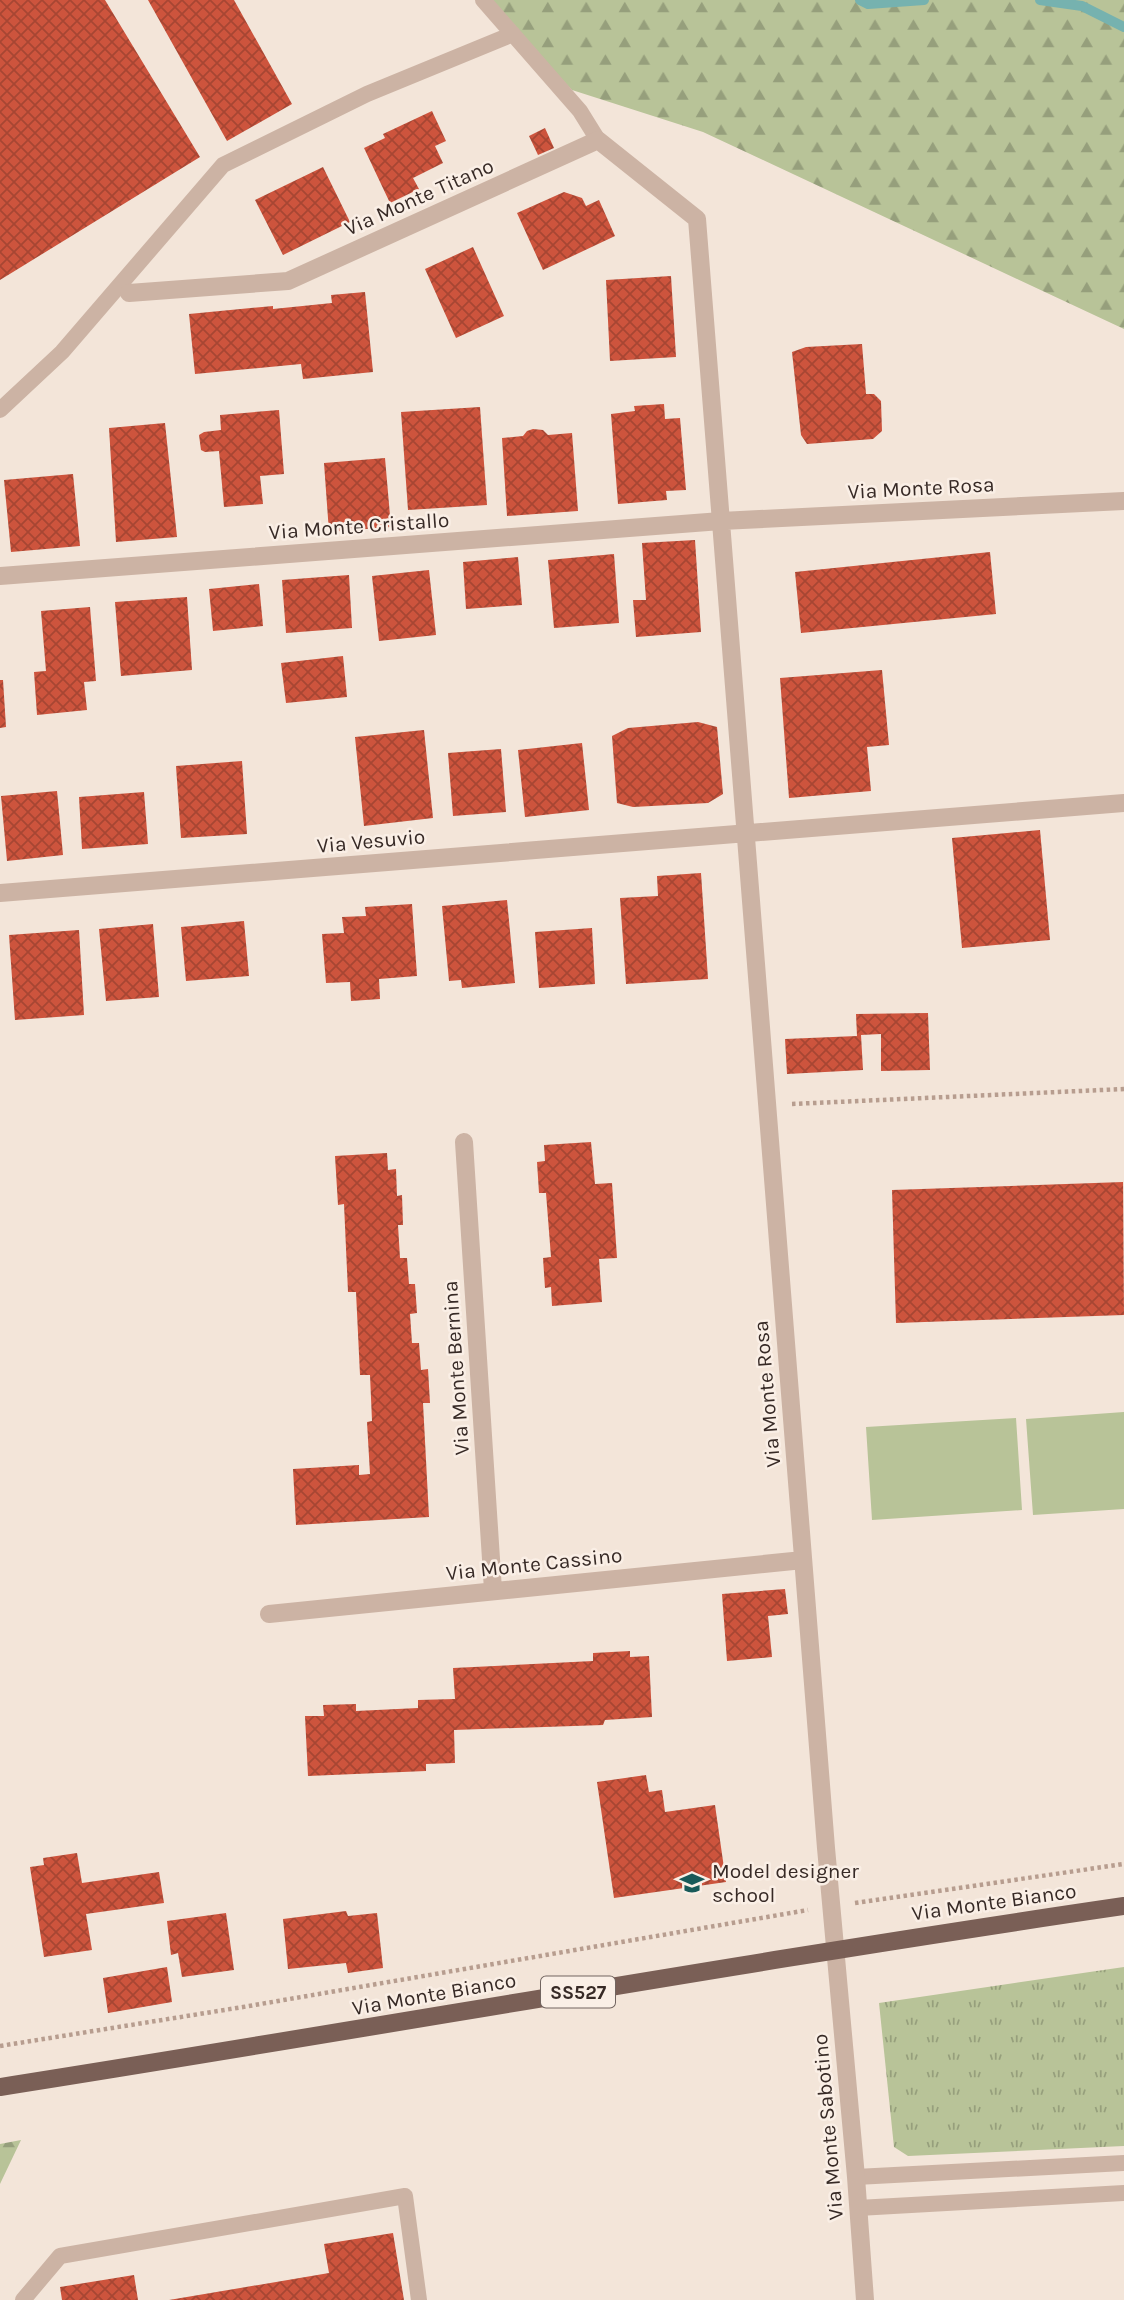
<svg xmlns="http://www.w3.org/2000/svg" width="1124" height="2300" font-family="Karla,sans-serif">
  <defs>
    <pattern id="grass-tufts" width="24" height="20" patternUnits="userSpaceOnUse" patternTransform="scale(1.75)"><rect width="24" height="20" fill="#b8c398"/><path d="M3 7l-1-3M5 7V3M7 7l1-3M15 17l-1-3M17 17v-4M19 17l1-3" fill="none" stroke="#969f7c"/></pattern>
    <pattern id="forest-firs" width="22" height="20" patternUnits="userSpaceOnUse" patternTransform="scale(1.75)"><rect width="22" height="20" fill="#b8c398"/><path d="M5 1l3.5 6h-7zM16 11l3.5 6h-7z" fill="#969f7c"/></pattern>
    <pattern id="building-cross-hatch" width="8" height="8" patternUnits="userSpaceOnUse" patternTransform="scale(1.75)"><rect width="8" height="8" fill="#cd543d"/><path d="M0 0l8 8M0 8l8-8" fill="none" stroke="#a74633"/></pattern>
  </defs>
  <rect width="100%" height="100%" fill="#f3e5d9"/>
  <path fill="url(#grass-tufts)" d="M 1124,1967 L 1124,2146 L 908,2156 L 894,2147 L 879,2003 Z"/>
  <path fill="url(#forest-firs)" d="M 485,0 L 1124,0 L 1124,329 L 703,132 L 572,90 Z
    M 21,2140 L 0,2184 L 0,2144 Z"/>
  <path fill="#b8c398" d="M 1124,1412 L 1124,1509 L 1033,1515 L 1026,1419 Z
    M 1016,1418 L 1022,1510 L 872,1520 L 866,1427 Z"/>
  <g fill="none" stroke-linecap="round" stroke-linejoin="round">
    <path stroke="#76b2af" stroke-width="10" d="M 860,0 L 868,4 L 924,0
      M 1040,0 L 1082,6 L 1124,27"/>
  </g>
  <path fill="url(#building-cross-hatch)" d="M 0,0 L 105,0 L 200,157 L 0,280 Z
    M 148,0 L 234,0 L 292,104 L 227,141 Z
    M 432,111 L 446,141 L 435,146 L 443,163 L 413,178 L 419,189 L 390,203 L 364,148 L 385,138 L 383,134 Z
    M 545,128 L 554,148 L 538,155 L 529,136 Z
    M 323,167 L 350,222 L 283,255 L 255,200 Z
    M 564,192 L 582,198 L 586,206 L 599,200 L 615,236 L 543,270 L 517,213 Z
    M 473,247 L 504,316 L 456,338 L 425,269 Z
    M 671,276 L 676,357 L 610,361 L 606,280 Z
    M 365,292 L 373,372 L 303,379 L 301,364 L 195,374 L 189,314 L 273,306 L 273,309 L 332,303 L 331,295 Z
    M 862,344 L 866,394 L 874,394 L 881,401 L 882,431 L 873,439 L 807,444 L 801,435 L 792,352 L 806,347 Z
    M 664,404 L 665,419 L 680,418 L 686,490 L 666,491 L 667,500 L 618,504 L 611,414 L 635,411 L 634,406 Z
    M 480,407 L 487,505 L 408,510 L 401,412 Z
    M 279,410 L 284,474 L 260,476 L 263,504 L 224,507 L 219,451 L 205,452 L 201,450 L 199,435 L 204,432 L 221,430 L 220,415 Z
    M 165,423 L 177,537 L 116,542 L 109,428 Z
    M 533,429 L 543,430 L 548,435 L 572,433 L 578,511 L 507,516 L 502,438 L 523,436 L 527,431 Z
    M 385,458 L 391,527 L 329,532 L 324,463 Z
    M 73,474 L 80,546 L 11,552 L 4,480 Z
    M 695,540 L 701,632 L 636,637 L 633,600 L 646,600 L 642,543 Z
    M 990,552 L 996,614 L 801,633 L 795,572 Z
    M 614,554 L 619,623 L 554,628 L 548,560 Z
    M 518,557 L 522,605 L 466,609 L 463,562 Z
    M 429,570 L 436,635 L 379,641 L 372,576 Z
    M 349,575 L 352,628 L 286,633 L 282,580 Z
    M 259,584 L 263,626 L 213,631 L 209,589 Z
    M 187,597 L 192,670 L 121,676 L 115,602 Z
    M 90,607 L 96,681 L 84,682 L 87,710 L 37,715 L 34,672 L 46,671 L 41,611 Z
    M 343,656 L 347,697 L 286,703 L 281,663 Z
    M 882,670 L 889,745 L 867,747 L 871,791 L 789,798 L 780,678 Z
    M 0,680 L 3,680 L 6,727 L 0,728 Z
    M 698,722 L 717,727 L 723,794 L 708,803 L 633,807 L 617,803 L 612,736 L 628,728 Z
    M 424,730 L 433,818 L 364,826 L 355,737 Z
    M 582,743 L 589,810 L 525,817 L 518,750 Z
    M 501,749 L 506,812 L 453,816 L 448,753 Z
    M 242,761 L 247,834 L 181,838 L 176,766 Z
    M 57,791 L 63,855 L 7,861 L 1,796 Z
    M 144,792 L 148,844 L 82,849 L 79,797 Z
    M 1040,830 L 1050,940 L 962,948 L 952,838 Z
    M 701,873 L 708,979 L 626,984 L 620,898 L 658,896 L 657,876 Z
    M 507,900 L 515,983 L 462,988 L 461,980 L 449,981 L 442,906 Z
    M 412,904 L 417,976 L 379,979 L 380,999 L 351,1001 L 350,982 L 326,983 L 322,934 L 344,933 L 342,917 L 366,916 L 365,907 Z
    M 244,921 L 249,976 L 186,981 L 181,927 Z
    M 153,924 L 159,997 L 106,1001 L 99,929 Z
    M 592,928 L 595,984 L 539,988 L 535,932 Z
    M 79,930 L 84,1015 L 15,1020 L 9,935 Z
    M 928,1013 L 930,1070 L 881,1071 L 881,1034 L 861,1035 L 863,1070 L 787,1074 L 785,1039 L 857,1036 L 856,1014 Z
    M 591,1142 L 595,1184 L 612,1183 L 617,1258 L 599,1259 L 602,1302 L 552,1306 L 551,1287 L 545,1288 L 543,1258 L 551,1257 L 546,1193 L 539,1193 L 537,1162 L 545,1161 L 544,1145 Z
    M 387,1153 L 388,1170 L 396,1169 L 397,1196 L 402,1195 L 403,1225 L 398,1225 L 400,1258 L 407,1258 L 409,1284 L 415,1284 L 417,1313 L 410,1314 L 412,1343 L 419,1343 L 421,1370 L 428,1369 L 430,1403 L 423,1403 L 429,1517 L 296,1525 L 293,1469 L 359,1465 L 359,1475 L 370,1474 L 367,1422 L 372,1421 L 370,1375 L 360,1375 L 356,1292 L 348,1292 L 344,1204 L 338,1205 L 335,1156 Z
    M 1123,1182 L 1124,1315 L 896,1323 L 892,1190 Z
    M 785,1589 L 788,1614 L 768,1616 L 772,1657 L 727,1661 L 722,1594 Z
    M 630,1651 L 630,1657 L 649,1656 L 652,1717 L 605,1720 L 603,1725 L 454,1730 L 455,1763 L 426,1764 L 426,1771 L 308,1776 L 305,1716 L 324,1716 L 323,1705 L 356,1704 L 356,1711 L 418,1708 L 418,1700 L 455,1699 L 453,1668 L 593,1661 L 593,1653 Z
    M 646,1775 L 649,1792 L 662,1790 L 665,1812 L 715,1805 L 726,1882 L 614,1898 L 597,1782 Z
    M 77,1853 L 82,1883 L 159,1872 L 164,1903 L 86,1914 L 92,1950 L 44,1957 L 30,1867 L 44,1865 L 43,1858 Z
    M 346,1911 L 348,1916 L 377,1913 L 383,1968 L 348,1973 L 346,1963 L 288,1969 L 283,1919 Z
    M 226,1913 L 234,1970 L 182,1977 L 178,1953 L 171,1955 L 167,1921 Z
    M 167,1967 L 172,2002 L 108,2013 L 103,1978 Z
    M 393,2233 L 404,2300 L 169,2300 L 329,2273 L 324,2244 Z
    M 134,2275 L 138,2300 L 62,2300 L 60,2287 Z"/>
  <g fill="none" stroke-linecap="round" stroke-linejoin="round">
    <path stroke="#b79d8f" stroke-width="4.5" stroke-dasharray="3.5 3.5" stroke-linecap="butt" d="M 792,1104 L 1124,1089
      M 855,1903 L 1124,1864
      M 0,2046 L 243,2007 L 808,1910"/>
    <path stroke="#ccb3a4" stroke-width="16" d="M 483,0 L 580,111 L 598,140
      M 0,410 L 62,352 L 223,165 L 367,94 L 513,34
      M 856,2177 L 1124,2163
      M 858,2208 L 1124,2193
      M 23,2300 L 60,2256 L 405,2196 L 419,2300"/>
    <path stroke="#ccb3a4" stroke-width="18" d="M 129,293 L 288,281 L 598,140 L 697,219 L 826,1848 L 856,2177 L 865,2300
      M 0,576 L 721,521 L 1124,501
      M 0,893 L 1124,803
      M 464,1142 L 493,1590
      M 269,1614 L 803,1560"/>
    <path stroke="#7a5f56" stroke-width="18" d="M 0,2087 C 375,2028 748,1961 1124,1906"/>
  </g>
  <defs>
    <g id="school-bare" transform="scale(1.89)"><path d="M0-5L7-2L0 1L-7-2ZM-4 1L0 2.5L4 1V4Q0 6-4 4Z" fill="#195a59" stroke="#faefe6" stroke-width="2.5" paint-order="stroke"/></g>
  </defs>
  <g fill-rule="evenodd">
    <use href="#school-bare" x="692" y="1883"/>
  </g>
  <g text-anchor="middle" stroke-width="5" stroke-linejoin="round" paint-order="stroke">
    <rect fill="#faefe6" stroke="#726560" stroke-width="2" x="541" y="1976.5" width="74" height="31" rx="5"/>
    <g font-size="19" font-weight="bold" fill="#372a26">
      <text x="578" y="1999">SS527</text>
    </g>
    <g font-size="21" fill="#372a26" stroke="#faefe6">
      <text transform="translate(419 197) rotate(-24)" y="7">Via Monte Titano</text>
      <text transform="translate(921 488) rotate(-3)" y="7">Via Monte Rosa</text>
      <text transform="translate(359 526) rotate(-4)" y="7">Via Monte Cristallo</text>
      <text transform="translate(371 841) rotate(-5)" y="7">Via Vesuvio</text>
      <text transform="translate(456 1368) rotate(-94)" y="7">Via Monte Bernina</text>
      <text transform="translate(767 1394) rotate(-95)" y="7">Via Monte Rosa</text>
      <text transform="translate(534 1564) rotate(-6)" y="7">Via Monte Cassino</text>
      <text transform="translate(994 1902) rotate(-8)" y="7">Via Monte Bianco</text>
      <text transform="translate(434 1994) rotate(-10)" y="7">Via Monte Bianco</text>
      <text transform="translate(828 2127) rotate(-95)" y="7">Via Monte Sabotino</text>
    </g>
    <g font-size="21" fill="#372a26" stroke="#faefe6" text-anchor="start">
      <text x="712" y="1878">Model designer<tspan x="712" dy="24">school</tspan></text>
    </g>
  </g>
</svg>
